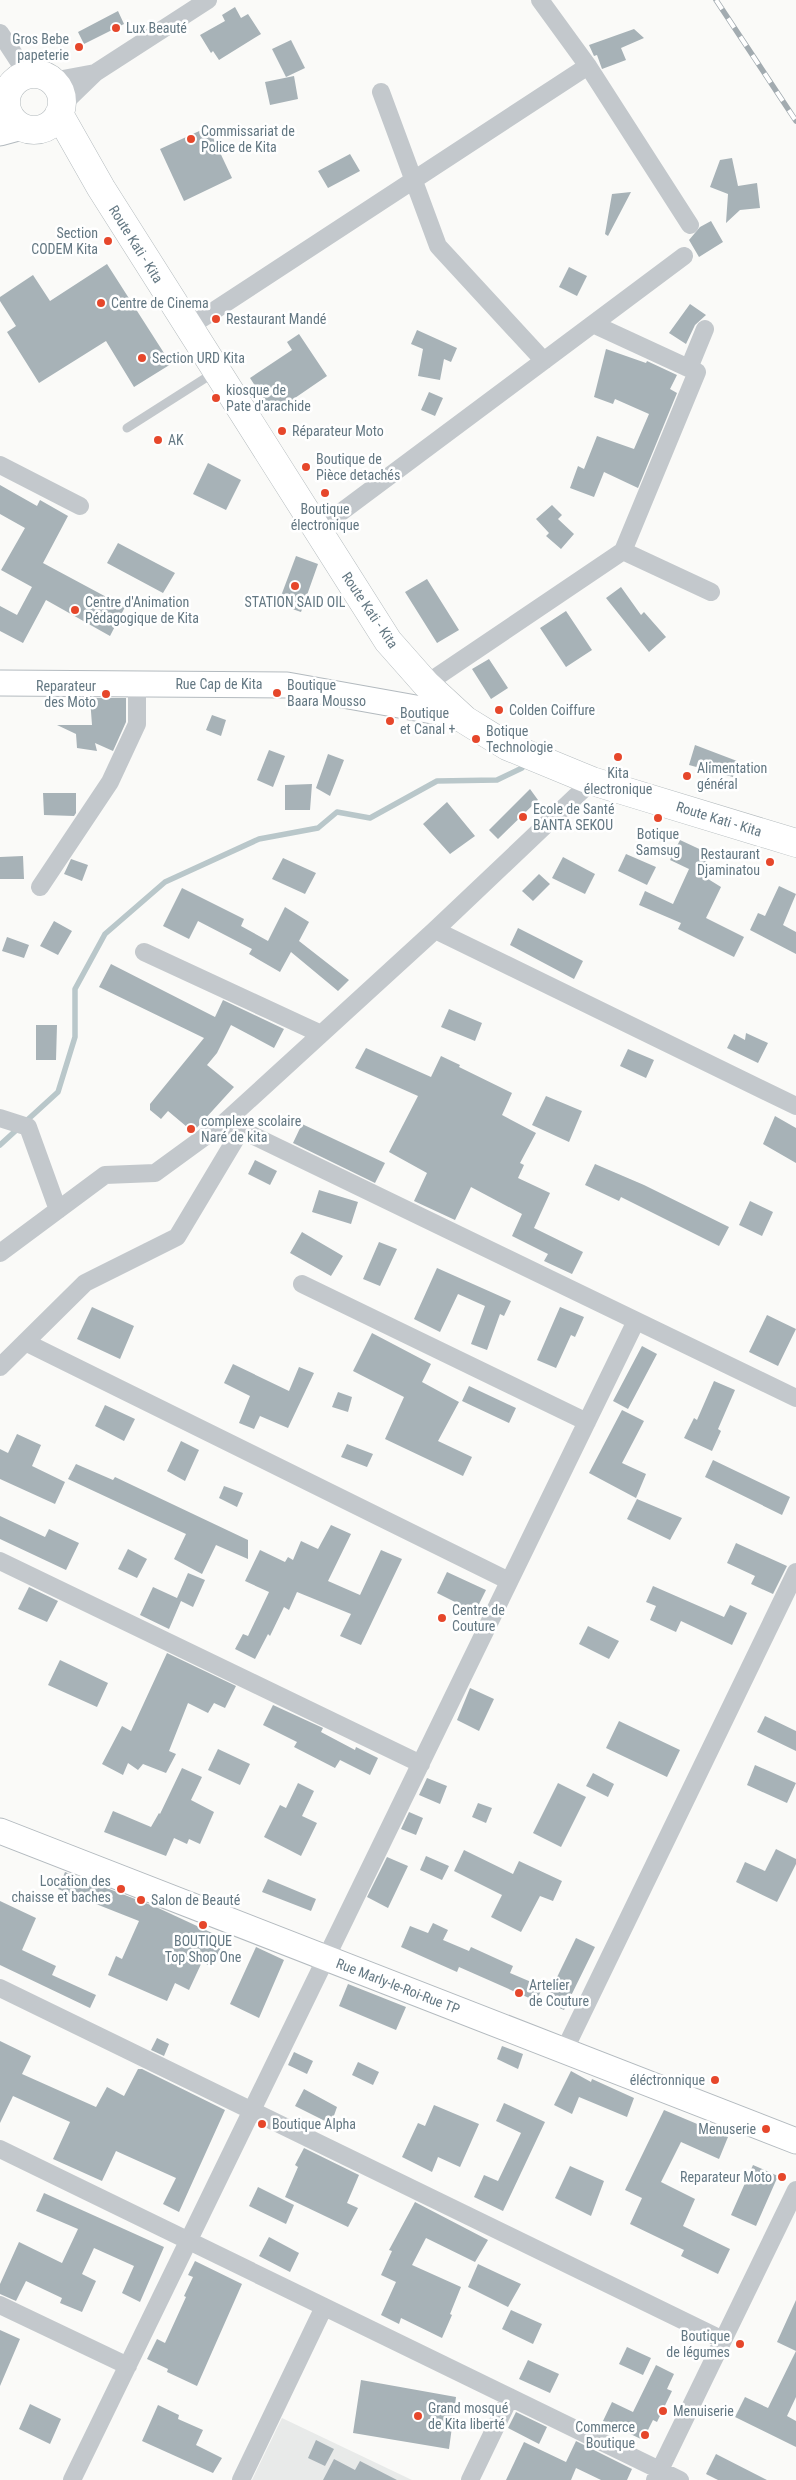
<svg xmlns="http://www.w3.org/2000/svg" width="796" height="2480" font-family="'Roboto Condensed',sans-serif">
  <rect width="100%" height="100%" fill="#fafaf8"/>
  <path fill="#e8eae9" d="M 282,2418 L 412,2480 L 252,2480 Z"/>
  <g fill="none" stroke-linecap="round" stroke-linejoin="round">
    <path stroke="#b9c7ca" stroke-width="5.5" d="M 0,1145 L 58,1092 L 75,1037 L 75,989 L 105,934 L 165,882 L 259,839 L 318,828 L 337,812 L 370,818 L 437,781 L 497,780 L 522,768"/>
  </g>
  <path fill="#a7b2b7" d="M 235,7 L 241,18 L 248,14 L 261,34 L 219,60 L 213,51 L 211,53 L 200,35 L 225,21 L 222,15 Z
    M 118,11 L 124,24 L 84,44 L 78,32 Z
    M 634,29 L 644,38 L 621,48 L 626,60 L 602,69 L 597,55 L 594,56 L 589,45 Z
    M 291,40 L 305,68 L 286,77 L 272,49 Z
    M 294,76 L 298,99 L 270,105 L 265,82 Z
    M 208,127 L 232,178 L 184,201 L 160,149 Z
    M 350,154 L 360,171 L 328,188 L 318,171 Z
    M 732,158 L 738,186 L 757,183 L 760,208 L 740,210 L 726,223 L 728,194 L 710,187 L 720,160 Z
    M 631,192 L 608,236 L 605,234 L 612,194 Z
    M 711,221 L 723,242 L 699,257 L 689,240 L 700,227 Z
    M 107,264 L 171,364 L 134,387 L 106,341 L 39,383 L 7,332 L 16,326 L 0,301 L 0,297 L 33,275 L 50,301 Z
    M 569,267 L 587,276 L 577,296 L 559,287 Z
    M 690,304 L 706,315 L 695,325 L 686,344 L 669,333 Z
    M 417,330 L 457,348 L 451,362 L 444,359 L 440,380 L 418,376 L 423,349 L 411,344 Z
    M 299,334 L 327,376 L 273,413 L 250,378 L 292,350 L 287,342 Z
    M 606,349 L 646,363 L 647,361 L 677,375 L 670,389 L 677,393 L 638,488 L 604,472 L 594,497 L 570,488 L 578,466 L 584,469 L 597,436 L 634,449 L 649,414 L 615,399 L 613,404 L 594,397 Z
    M 429,392 L 443,398 L 435,416 L 421,410 Z
    M 208,463 L 241,480 L 226,510 L 193,494 Z
    M 0,485 L 37,506 L 40,500 L 68,516 L 43,563 L 125,607 L 110,636 L 46,600 L 23,643 L 0,631 L 0,606 L 17,615 L 32,587 L 1,570 L 25,528 L 0,514 Z
    M 552,505 L 562,515 L 558,519 L 574,534 L 561,549 L 546,536 L 549,533 L 536,519 Z
    M 118,543 L 175,573 L 163,593 L 107,563 Z
    M 296,556 L 318,564 L 301,612 L 278,604 Z
    M 427,579 L 459,630 L 437,643 L 405,592 Z
    M 621,587 L 641,615 L 644,612 L 666,637 L 649,652 L 606,598 Z
    M 566,611 L 592,650 L 566,667 L 540,628 Z
    M 489,659 L 508,688 L 491,699 L 472,669 Z
    M 90,698 L 126,698 L 126,722 L 113,751 L 95,743 L 97,751 L 77,748 L 76,734 L 57,725 L 92,725 Z
    M 212,715 L 226,720 L 221,736 L 206,730 Z
    M 695,745 L 737,761 L 733,777 L 689,765 Z
    M 269,750 L 285,756 L 273,787 L 257,780 Z
    M 328,754 L 344,760 L 330,796 L 316,788 Z
    M 312,784 L 310,810 L 285,810 L 285,785 Z
    M 530,789 L 538,800 L 498,839 L 489,830 Z
    M 43,793 L 76,793 L 76,813 L 74,816 L 44,815 Z
    M 447,802 L 475,836 L 450,854 L 423,824 Z
    M 680,840 L 710,854 L 700,874 L 721,887 L 706,918 L 744,937 L 734,957 L 678,929 L 681,923 L 639,905 L 645,891 L 673,904 L 689,869 L 670,860 Z
    M 626,854 L 656,867 L 647,885 L 618,871 Z
    M 23,856 L 24,879 L 0,879 L 0,857 Z
    M 563,857 L 595,874 L 585,894 L 552,878 Z
    M 283,858 L 316,873 L 305,894 L 272,879 Z
    M 71,859 L 88,865 L 82,881 L 64,874 Z
    M 539,874 L 550,884 L 533,901 L 522,891 Z
    M 779,886 L 796,894 L 783,925 L 796,932 L 796,954 L 750,930 L 758,913 L 765,916 Z
    M 182,888 L 244,919 L 241,926 L 268,941 L 285,907 L 309,922 L 299,941 L 349,980 L 338,991 L 291,952 L 280,972 L 249,954 L 252,949 L 198,921 L 189,939 L 163,926 Z
    M 54,921 L 72,931 L 58,955 L 40,946 Z
    M 518,928 L 583,961 L 574,979 L 510,945 Z
    M 7,937 L 29,945 L 24,958 L 2,951 Z
    M 111,964 L 215,1017 L 223,1000 L 284,1029 L 274,1048 L 231,1025 L 217,1053 L 207,1065 L 234,1087 L 193,1132 L 168,1111 L 161,1119 L 150,1110 L 150,1104 L 204,1038 L 99,987 Z
    M 449,1009 L 482,1023 L 475,1041 L 441,1027 Z
    M 36,1025 L 57,1025 L 56,1060 L 36,1060 Z
    M 746,1033 L 768,1043 L 758,1063 L 727,1048 L 734,1034 L 745,1040 Z
    M 366,1048 L 431,1077 L 441,1056 L 460,1065 L 459,1067 L 512,1093 L 502,1115 L 536,1133 L 520,1163 L 524,1165 L 518,1178 L 550,1193 L 534,1228 L 583,1252 L 572,1274 L 544,1261 L 548,1254 L 512,1236 L 522,1214 L 471,1187 L 455,1220 L 414,1201 L 427,1173 L 389,1152 L 418,1096 L 355,1068 Z
    M 628,1049 L 654,1060 L 646,1078 L 620,1066 Z
    M 546,1096 L 582,1111 L 569,1142 L 532,1125 Z
    M 775,1116 L 796,1128 L 796,1163 L 763,1144 Z
    M 302,1124 L 385,1163 L 375,1183 L 293,1143 Z
    M 255,1160 L 277,1171 L 270,1185 L 248,1174 Z
    M 595,1164 L 644,1185 L 729,1227 L 719,1246 L 621,1197 L 619,1201 L 585,1185 Z
    M 319,1190 L 358,1202 L 351,1224 L 312,1212 Z
    M 750,1201 L 773,1212 L 762,1236 L 739,1225 Z
    M 302,1232 L 343,1256 L 331,1276 L 290,1253 Z
    M 379,1242 L 397,1249 L 380,1286 L 363,1279 Z
    M 437,1268 L 511,1301 L 504,1316 L 500,1314 L 487,1350 L 471,1344 L 485,1306 L 458,1294 L 440,1332 L 414,1319 Z
    M 92,1307 L 134,1326 L 120,1359 L 77,1339 Z
    M 560,1307 L 584,1317 L 575,1337 L 571,1335 L 556,1368 L 537,1360 Z
    M 767,1315 L 796,1329 L 778,1366 L 749,1352 Z
    M 372,1333 L 431,1364 L 422,1382 L 459,1402 L 438,1441 L 472,1457 L 463,1476 L 385,1439 L 404,1397 L 353,1371 Z
    M 642,1346 L 657,1354 L 628,1409 L 613,1401 Z
    M 233,1364 L 289,1391 L 299,1367 L 314,1373 L 288,1428 L 260,1416 L 254,1429 L 239,1423 L 250,1396 L 224,1383 Z
    M 714,1381 L 735,1390 L 718,1429 L 721,1431 L 712,1451 L 684,1438 L 694,1418 L 697,1420 Z
    M 469,1386 L 516,1408 L 509,1423 L 462,1401 Z
    M 338,1392 L 352,1397 L 348,1412 L 332,1407 Z
    M 105,1405 L 135,1419 L 124,1441 L 95,1426 Z
    M 622,1410 L 644,1421 L 622,1463 L 646,1474 L 636,1498 L 589,1473 Z
    M 17,1434 L 41,1445 L 32,1466 L 65,1482 L 55,1504 L 0,1479 L 0,1449 L 8,1453 Z
    M 181,1441 L 199,1450 L 185,1481 L 167,1471 Z
    M 347,1444 L 373,1454 L 367,1467 L 341,1457 Z
    M 713,1460 L 790,1497 L 782,1515 L 705,1477 Z
    M 76,1464 L 113,1480 L 115,1477 L 248,1540 L 248,1559 L 216,1545 L 202,1574 L 174,1559 L 186,1534 L 68,1479 Z
    M 224,1486 L 243,1493 L 237,1507 L 219,1498 Z
    M 637,1499 L 682,1518 L 670,1540 L 627,1519 Z
    M 0,1516 L 45,1537 L 49,1529 L 79,1543 L 66,1570 L 0,1539 Z
    M 331,1525 L 351,1534 L 328,1581 L 360,1595 L 381,1550 L 402,1559 L 361,1645 L 340,1636 L 351,1614 L 297,1592 L 289,1610 L 284,1607 L 270,1636 L 268,1634 L 255,1659 L 235,1649 L 243,1634 L 248,1636 L 269,1592 L 245,1581 L 260,1550 L 285,1562 L 288,1557 L 293,1560 L 301,1541 L 318,1549 Z
    M 736,1543 L 787,1566 L 773,1594 L 751,1584 L 755,1576 L 727,1563 Z
    M 128,1549 L 147,1559 L 137,1578 L 118,1569 Z
    M 447,1572 L 486,1590 L 475,1612 L 437,1593 Z
    M 188,1573 L 205,1580 L 193,1607 L 181,1601 L 169,1629 L 140,1615 L 153,1587 L 177,1598 Z
    M 653,1586 L 724,1617 L 730,1605 L 747,1613 L 732,1645 L 681,1621 L 676,1632 L 650,1620 L 656,1606 L 646,1602 Z
    M 29,1587 L 58,1601 L 47,1622 L 18,1609 Z
    M 588,1626 L 619,1641 L 609,1659 L 579,1644 Z
    M 167,1653 L 236,1686 L 225,1708 L 214,1703 L 208,1713 L 188,1703 L 169,1751 L 176,1754 L 166,1773 L 143,1764 L 138,1770 L 128,1763 L 123,1775 L 102,1764 L 122,1726 L 131,1731 Z
    M 60,1660 L 108,1683 L 97,1707 L 48,1685 Z
    M 470,1688 L 494,1699 L 479,1731 L 457,1720 Z
    M 273,1705 L 323,1728 L 321,1732 L 355,1750 L 356,1747 L 378,1758 L 370,1775 L 340,1760 L 335,1768 L 294,1747 L 297,1742 L 263,1725 Z
    M 765,1716 L 796,1731 L 796,1751 L 757,1732 Z
    M 619,1721 L 680,1750 L 667,1777 L 606,1748 Z
    M 218,1749 L 250,1764 L 240,1785 L 208,1770 Z
    M 755,1765 L 796,1783 L 787,1803 L 747,1785 Z
    M 182,1768 L 202,1777 L 191,1800 L 214,1812 L 200,1844 L 189,1839 L 187,1844 L 174,1838 L 166,1856 L 104,1832 L 113,1811 L 151,1827 L 159,1813 L 160,1814 Z
    M 593,1773 L 614,1784 L 608,1797 L 586,1786 Z
    M 427,1778 L 447,1786 L 440,1804 L 419,1795 Z
    M 298,1783 L 314,1791 L 302,1816 L 317,1823 L 301,1856 L 264,1837 L 280,1805 L 286,1808 Z
    M 558,1783 L 586,1797 L 561,1847 L 533,1833 Z
    M 478,1803 L 492,1808 L 486,1823 L 472,1817 Z
    M 409,1812 L 423,1818 L 416,1835 L 401,1829 Z
    M 776,1849 L 796,1859 L 796,1864 L 777,1902 L 736,1882 L 745,1862 L 765,1871 Z
    M 464,1850 L 513,1874 L 519,1861 L 562,1881 L 553,1901 L 540,1896 L 521,1932 L 491,1917 L 502,1895 L 454,1871 Z
    M 426,1856 L 449,1866 L 442,1880 L 420,1870 Z
    M 387,1857 L 408,1866 L 388,1908 L 367,1897 Z
    M 65,1872 L 156,1907 L 225,1939 L 212,1967 L 202,1962 L 189,1990 L 175,1983 L 167,2001 L 108,1975 L 116,1956 L 122,1959 L 139,1921 L 58,1889 Z
    M 268,1879 L 316,1899 L 311,1911 L 262,1892 Z
    M 0,1901 L 36,1918 L 22,1950 L 56,1966 L 52,1975 L 96,1995 L 90,2008 L 0,1965 Z
    M 433,1923 L 448,1930 L 443,1940 L 469,1951 L 471,1947 L 513,1966 L 510,1973 L 543,1987 L 536,2001 L 459,1967 L 457,1972 L 401,1947 L 410,1926 L 428,1933 Z
    M 576,1938 L 595,1947 L 564,2010 L 545,2002 Z
    M 256,1947 L 284,1960 L 259,2018 L 230,2004 Z
    M 348,1984 L 406,2007 L 396,2030 L 339,2006 Z
    M 157,2038 L 169,2044 L 164,2056 L 151,2050 Z
    M 0,2041 L 31,2056 L 22,2074 L 96,2107 L 107,2087 L 124,2096 L 138,2069 L 142,2069 L 225,2110 L 179,2212 L 163,2204 L 176,2178 L 116,2151 L 102,2181 L 53,2159 L 70,2122 L 13,2096 L 0,2123 Z
    M 502,2046 L 523,2054 L 518,2069 L 497,2059 Z
    M 294,2052 L 313,2061 L 307,2074 L 288,2065 Z
    M 358,2062 L 379,2072 L 373,2085 L 352,2075 Z
    M 571,2071 L 591,2082 L 592,2079 L 634,2098 L 627,2117 L 579,2097 L 572,2114 L 554,2105 Z
    M 304,2089 L 337,2107 L 331,2124 L 295,2106 Z
    M 504,2103 L 545,2122 L 503,2211 L 474,2197 L 484,2175 L 498,2181 L 521,2133 L 496,2121 Z
    M 434,2105 L 479,2124 L 460,2167 L 438,2157 L 432,2172 L 402,2157 L 418,2123 L 425,2126 Z
    M 664,2110 L 728,2137 L 719,2159 L 681,2142 L 661,2182 L 695,2199 L 683,2226 L 730,2249 L 718,2274 L 681,2256 L 684,2250 L 630,2224 L 642,2198 L 625,2190 Z
    M 304,2148 L 359,2175 L 347,2203 L 358,2208 L 348,2227 L 285,2197 L 298,2167 L 295,2165 Z
    M 753,2165 L 778,2176 L 756,2226 L 731,2215 Z
    M 570,2166 L 604,2181 L 591,2216 L 555,2198 Z
    M 258,2187 L 294,2205 L 286,2224 L 249,2206 Z
    M 44,2193 L 164,2247 L 140,2302 L 122,2293 L 134,2266 L 94,2248 L 82,2274 L 96,2281 L 82,2312 L 60,2303 L 62,2298 L 26,2281 L 16,2301 L 0,2294 L 0,2284 L 19,2242 L 62,2263 L 78,2229 L 36,2211 Z
    M 415,2202 L 488,2240 L 475,2262 L 426,2238 L 412,2265 L 461,2287 L 450,2314 L 452,2315 L 442,2338 L 401,2318 L 399,2324 L 381,2315 L 396,2282 L 381,2275 L 392,2251 L 389,2250 Z
    M 269,2237 L 299,2253 L 290,2272 L 259,2256 Z
    M 195,2261 L 242,2284 L 197,2386 L 167,2372 L 168,2369 L 147,2359 L 157,2339 L 165,2343 L 186,2297 L 184,2296 L 193,2277 L 188,2275 Z
    M 478,2264 L 521,2284 L 508,2307 L 468,2287 Z
    M 796,2300 L 796,2397 L 787,2416 L 796,2421 L 796,2447 L 735,2417 L 745,2397 L 768,2408 L 796,2351 L 777,2342 Z
    M 511,2310 L 542,2324 L 533,2344 L 502,2329 Z
    M 0,2330 L 20,2339 L 0,2386 Z
    M 627,2347 L 651,2358 L 643,2375 L 619,2364 Z
    M 528,2360 L 559,2374 L 550,2393 L 519,2379 Z
    M 656,2365 L 674,2374 L 667,2389 L 672,2391 L 657,2422 L 653,2420 L 643,2440 L 603,2421 L 612,2402 L 633,2412 Z
    M 361,2380 L 456,2397 L 449,2449 L 353,2433 Z
    M 30,2404 L 61,2419 L 50,2444 L 19,2429 Z
    M 158,2405 L 179,2415 L 178,2419 L 203,2430 L 196,2445 L 222,2458 L 213,2473 L 142,2441 Z
    M 516,2412 L 547,2427 L 539,2444 L 508,2428 Z
    M 316,2440 L 334,2449 L 325,2466 L 308,2458 Z
    M 576,2441 L 632,2469 L 627,2480 L 601,2480 L 576,2468 L 571,2480 L 506,2480 L 524,2442 L 566,2462 Z
    M 716,2454 L 767,2480 L 718,2480 L 706,2474 Z
    M 334,2459 L 355,2470 L 360,2461 L 397,2480 L 323,2480 Z"/>
  <g fill="none" stroke-linecap="round" stroke-linejoin="round">
    <g stroke="#b3babf" stroke-width="27">
      <path id="secondary" d="M 0,117 L 7,110
        M 0,133 L 22,127
        M 0,683 L 287,685 L 438,712 L 465,720
        M 0,1831 L 796,2141"/>
    </g>
    <g stroke="#b4bbbe" stroke-width="29">
      <path id="primary" d="M6 102a28 28 0 1 1 56 0a28 28 0 1 1-56 0Z
        M 59,114 L 101,188 L 388,641 L 426,684 L 465,720 L 507,746 L 592,781 L 796,843"/>
    </g>
    <path stroke="#c3c8cc" stroke-width="9" d="M 127,428 L 215,372"/>
    <path stroke="#c3c8cc" stroke-width="18" d="M 540,0 L 588,66 L 690,225
      M 0,33 L 27,74
      M 52,81 L 95,73
      M 381,92 L 438,246 L 544,361
      M 62,105 L 95,73 L 208,0
      M 189,327 L 588,66
      M 689,368 L 705,329
      M 0,465 L 80,506
      M 317,530 L 684,256
      M 623,551 L 711,592
      M 426,684 L 623,551 L 697,372 L 593,324
      M 40,887 L 110,782 L 137,724 L 137,684
      M 435,930 L 796,1106
      M 144,952 L 321,1034
      M 0,1118 L 28,1127 L 58,1210
      M 225,1122 L 796,1398
      M 0,1253 L 105,1175 L 155,1173 L 225,1122 L 435,930 L 592,781
      M 302,1284 L 587,1422
      M 25,1342 L 509,1581
      M 0,1367 L 85,1283 L 177,1237 L 241,1130
      M 0,1561 L 421,1764
      M 0,1988 L 723,2340
      M 564,2051 L 796,1572
      M 0,2149 L 680,2480
      M 0,2305 L 128,2366
      M 72,2480 L 636,1321
      M 241,2480 L 324,2307
      M 470,2480 L 510,2397
      M 655,2480 L 796,2190"/>
    <use href="#secondary" stroke="#fff" stroke-width="25"/>
    <use href="#primary" stroke="#fff" stroke-width="28"/>
    <g stroke="#a2abb0" stroke-width="5.5">
      <path id="rail" d="M 716,0 L 796,121"/>
    </g>
    <use href="#rail" stroke="#fff" stroke-width="4" stroke-dasharray="11" stroke-linecap="butt"/>
  </g>
  <g fill="#e6472b" stroke="#fff" stroke-width="2">
    <circle cx="116" cy="28" r="5"/>
    <circle cx="79" cy="47" r="5"/>
    <circle cx="191" cy="139" r="5"/>
    <circle cx="108" cy="241" r="5"/>
    <circle cx="101" cy="303" r="5"/>
    <circle cx="216" cy="319" r="5"/>
    <circle cx="142" cy="358" r="5"/>
    <circle cx="216" cy="398" r="5"/>
    <circle cx="282" cy="431" r="5"/>
    <circle cx="158" cy="440" r="5"/>
    <circle cx="306" cy="467" r="5"/>
    <circle cx="325" cy="493" r="5"/>
    <circle cx="295" cy="586" r="5"/>
    <circle cx="75" cy="610" r="5"/>
    <circle cx="277" cy="693" r="5"/>
    <circle cx="106" cy="694" r="5"/>
    <circle cx="499" cy="710" r="5"/>
    <circle cx="390" cy="721" r="5"/>
    <circle cx="476" cy="739" r="5"/>
    <circle cx="618" cy="757" r="5"/>
    <circle cx="687" cy="776" r="5"/>
    <circle cx="523" cy="817" r="5"/>
    <circle cx="658" cy="818" r="5"/>
    <circle cx="770" cy="862" r="5"/>
    <circle cx="191" cy="1129" r="5"/>
    <circle cx="442" cy="1618" r="5"/>
    <circle cx="121" cy="1889" r="5"/>
    <circle cx="141" cy="1900" r="5"/>
    <circle cx="203" cy="1925" r="5"/>
    <circle cx="519" cy="1993" r="5"/>
    <circle cx="715" cy="2080" r="5"/>
    <circle cx="262" cy="2124" r="5"/>
    <circle cx="766" cy="2129" r="5"/>
    <circle cx="782" cy="2177" r="5"/>
    <circle cx="740" cy="2344" r="5"/>
    <circle cx="663" cy="2411" r="5"/>
    <circle cx="418" cy="2416" r="5"/>
    <circle cx="645" cy="2435" r="5"/>
  </g>
  <g text-anchor="middle" stroke-width="5" stroke-linejoin="round" paint-order="stroke">
    <g font-size="14" fill="#647883" stroke="#fff" text-anchor="start">
      <text x="126" y="33">Lux Beauté</text>
      <text x="69" y="44" text-anchor="end">Gros Bebe<tspan x="69" dy="16">papeterie</tspan></text>
      <text x="201" y="136">Commissariat de<tspan x="201" dy="16">Police de Kita</tspan></text>
      <text x="98" y="238" text-anchor="end">Section<tspan x="98" dy="16">CODEM Kita</tspan></text>
      <text x="111" y="308">Centre de Cinema</text>
      <text x="226" y="324">Restaurant Mandé</text>
      <text x="152" y="363">Section URD Kita</text>
      <text x="226" y="395">kiosque de<tspan x="226" dy="16">Pate d'arachide</tspan></text>
      <text x="292" y="436">Réparateur Moto</text>
      <text x="168" y="445">AK</text>
      <text x="316" y="464">Boutique de<tspan x="316" dy="16">Pièce detachés</tspan></text>
      <text x="325" y="514" text-anchor="middle">Boutique<tspan x="325" dy="16">électronique</tspan></text>
      <text x="85" y="607">Centre d'Animation<tspan x="85" dy="16">Pédagogique de Kita</tspan></text>
      <text x="295" y="607" text-anchor="middle">STATION SAID OIL</text>
      <text x="287" y="690">Boutique<tspan x="287" dy="16">Baara Mousso</tspan></text>
      <text x="96" y="691" text-anchor="end">Reparateur<tspan x="96" dy="16">des Moto</tspan></text>
      <text x="509" y="715">Colden Coiffure</text>
      <text x="400" y="718">Boutique<tspan x="400" dy="16">et Canal +</tspan></text>
      <text x="486" y="736">Botique<tspan x="486" dy="16">Technologie</tspan></text>
      <text x="697" y="773">Alimentation<tspan x="697" dy="16">général</tspan></text>
      <text x="618" y="778" text-anchor="middle">Kita<tspan x="618" dy="16">électronique</tspan></text>
      <text x="533" y="814">Ecole de Santé<tspan x="533" dy="16">BANTA SEKOU</tspan></text>
      <text x="658" y="839" text-anchor="middle">Botique<tspan x="658" dy="16">Samsug</tspan></text>
      <text x="760" y="859" text-anchor="end">Restaurant<tspan x="760" dy="16">Djaminatou</tspan></text>
      <text x="201" y="1126">complexe scolaire<tspan x="201" dy="16">Naré de kita</tspan></text>
      <text x="452" y="1615">Centre de<tspan x="452" dy="16">Couture</tspan></text>
      <text x="111" y="1886" text-anchor="end">Location des<tspan x="111" dy="16">chaisse et baches</tspan></text>
      <text x="151" y="1905">Salon de Beauté</text>
      <text x="203" y="1946" text-anchor="middle">BOUTIQUE<tspan x="203" dy="16">Top Shop One</tspan></text>
      <text x="529" y="1990">Artelier<tspan x="529" dy="16">de Couture</tspan></text>
      <text x="705" y="2085" text-anchor="end">éléctronnique</text>
      <text x="272" y="2129">Boutique Alpha</text>
      <text x="756" y="2134" text-anchor="end">Menuserie</text>
      <text x="772" y="2182" text-anchor="end">Reparateur Moto</text>
      <text x="730" y="2341" text-anchor="end">Boutique<tspan x="730" dy="16">de légumes</tspan></text>
      <text x="428" y="2413">Grand mosqué<tspan x="428" dy="16">de Kita liberté</tspan></text>
      <text x="673" y="2416">Menuiserie</text>
      <text x="635" y="2432" text-anchor="end">Commerce<tspan x="635" dy="16">Boutique</tspan></text>
    </g>
    <g font-size="14" fill="#647883" stroke="#fff">
      <text transform="translate(136 244) rotate(58)" y="5">Route Kati - Kita</text>
      <text transform="translate(370 610) rotate(56)" y="5">Route Kati - Kita</text>
      <text x="219" y="689">Rue Cap de Kita</text>
      <text transform="translate(719 819) rotate(17)" y="5">Route Kati - Kita</text>
      <text transform="translate(398 1986) rotate(21)" y="5">Rue Marly-le-Roi-Rue TP</text>
    </g>
  </g>
</svg>
